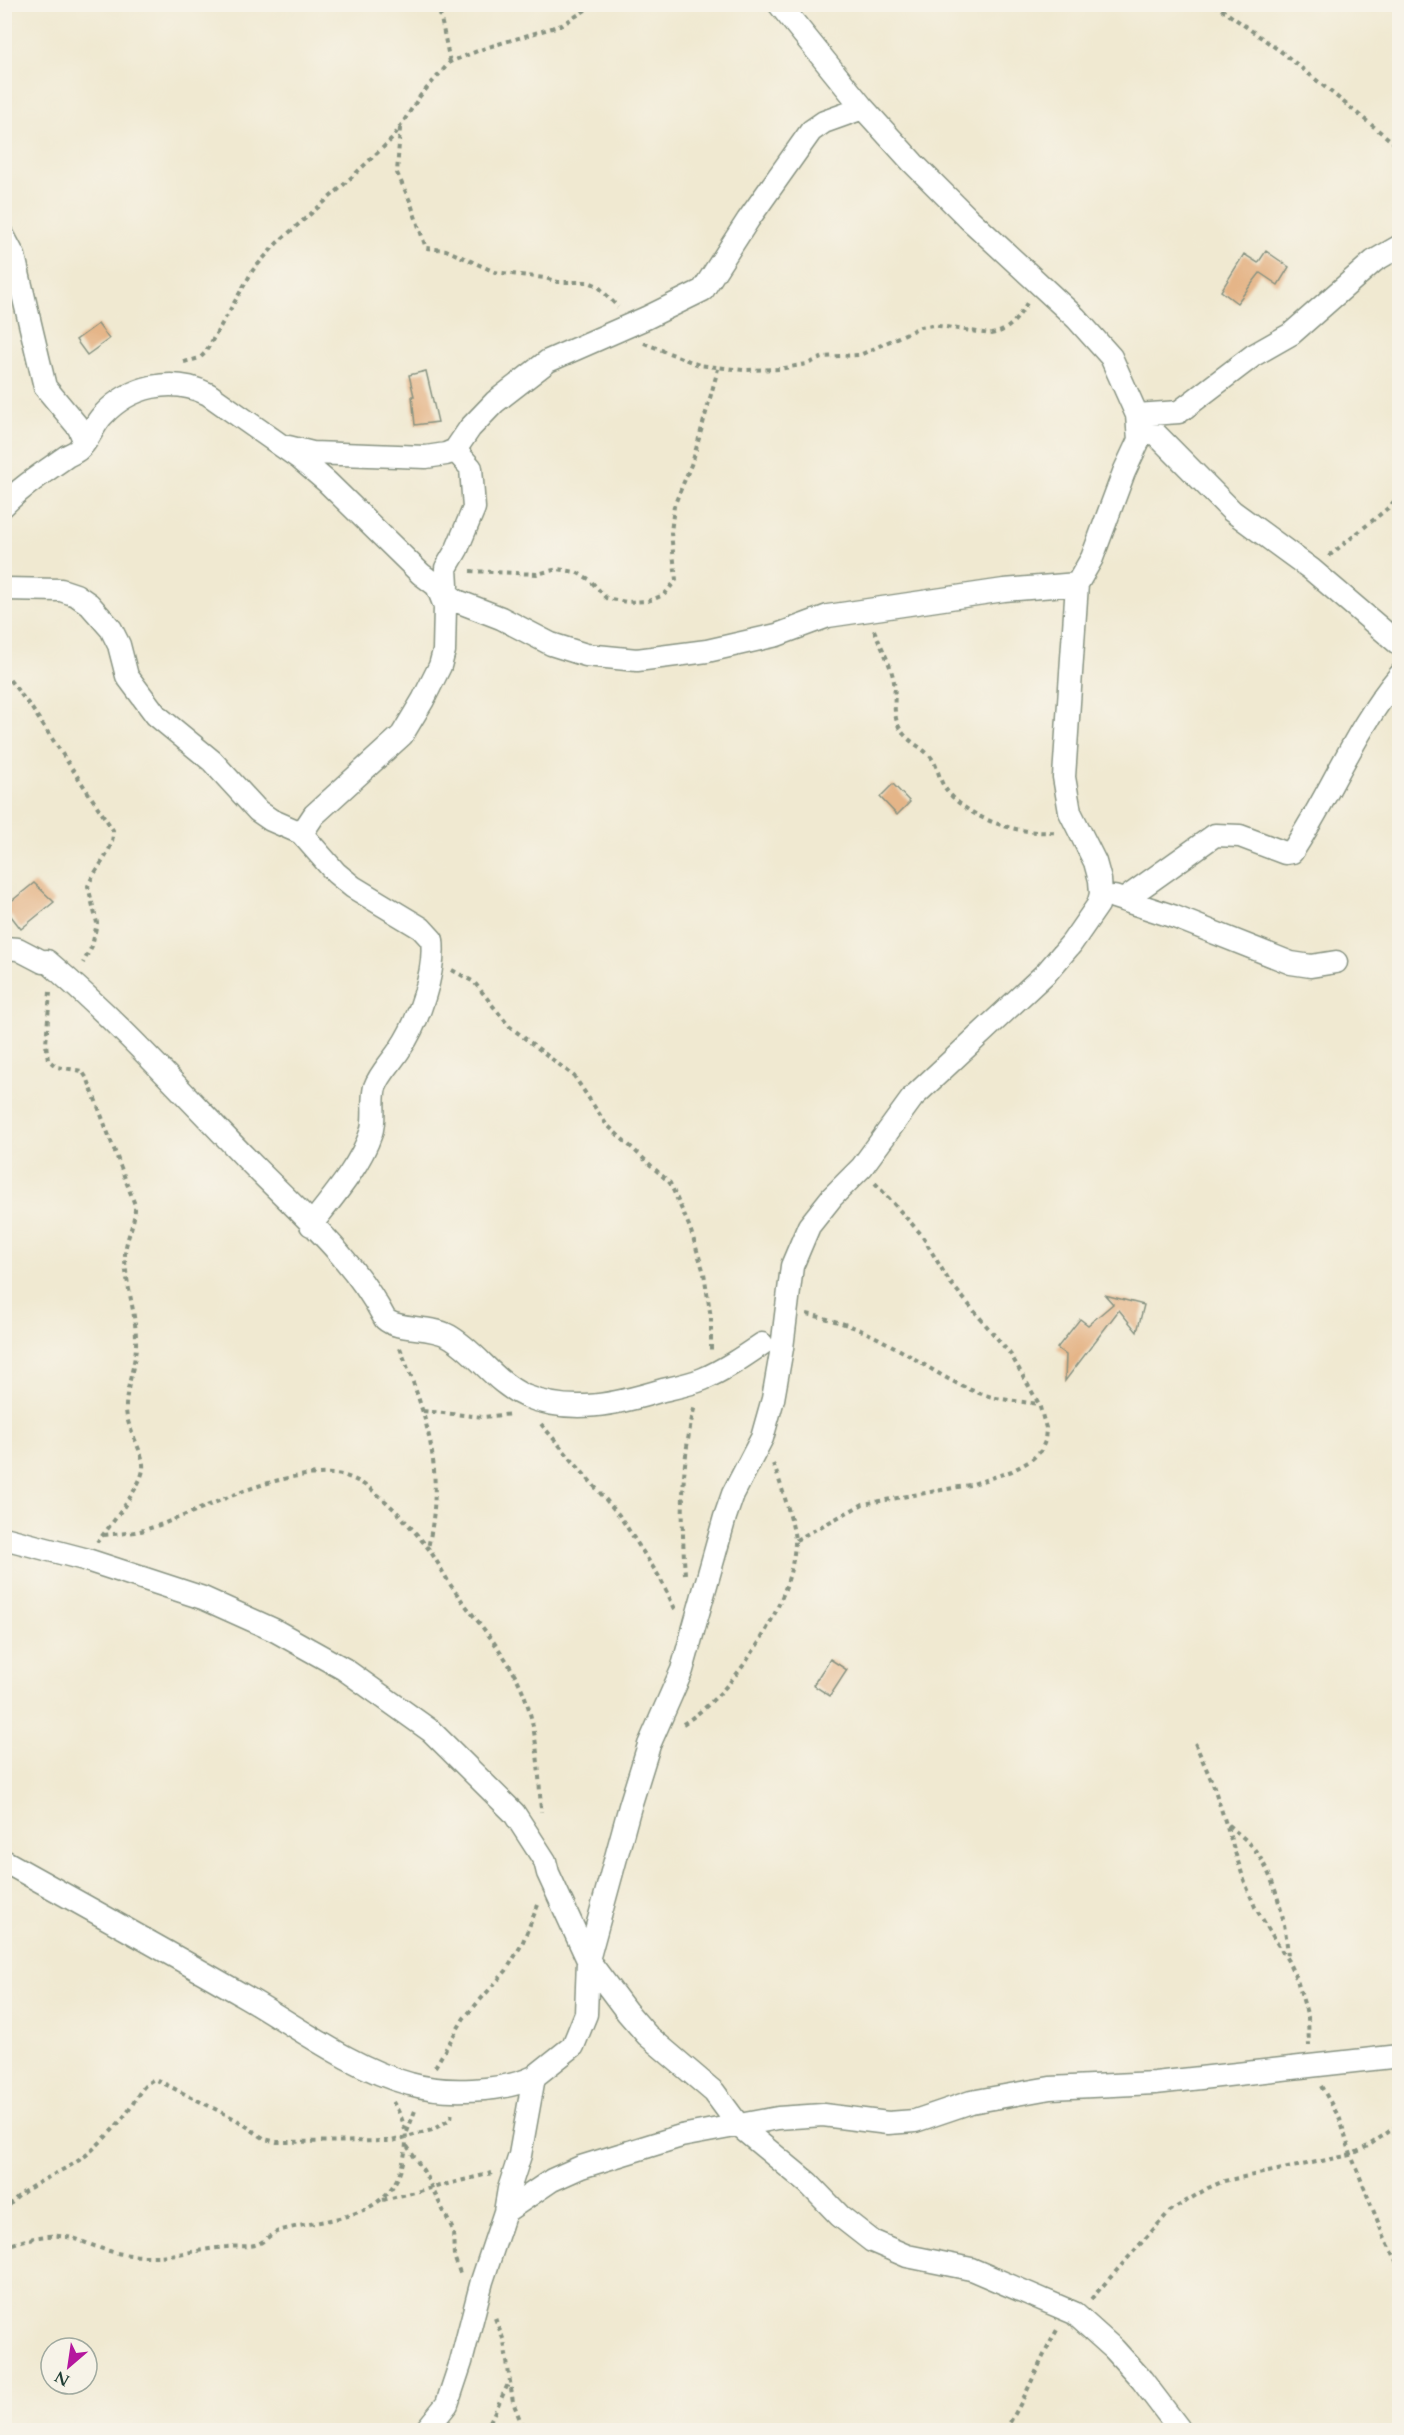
<svg xmlns="http://www.w3.org/2000/svg" width="1404" height="2435" font-family="Cardo,serif">
  <rect width="100%" height="100%" fill="#f7f3e8"/>
  <filter id="ink" filterUnits="userSpaceOnUse"><feTurbulence type="fractalNoise" baseFrequency=".0167" numOctaves="2"/><feDisplacementMap in="SourceGraphic" scale="12" xChannelSelector="R" yChannelSelector="G"/><feConvolveMatrix kernelMatrix="1 2 1 2 8 2 1 2 1" color-interpolation-filters="sRGB"/></filter>
  <filter id="wash" filterUnits="userSpaceOnUse"><feTurbulence type="fractalNoise" baseFrequency=".008" numOctaves="4" result="noise"/><feDisplacementMap in="SourceGraphic" scale="24" xChannelSelector="R" yChannelSelector="G"/><feGaussianBlur stdDeviation="1.35" result="paint"/><feColorMatrix in="noise" values="0 0 0 0 0 0 0 0 0 0 0 0 0 0 0 0 0 1.4 0 .05"/><feComposite in="paint" operator="in"/></filter>
  <g filter="url(#wash)">
    <rect width="100%" height="100%" fill="#f0e9d1"/>
    <g id="blocks">
      <path fill="#e5b588" d="M 1266,251 L 1289,267 L 1278,285 L 1260,273 L 1237,303 L 1221,291 L 1244,254 L 1258,263 Z
        M 98,324 L 109,339 L 87,355 L 76,340 Z
        M 426,371 L 438,422 L 415,425 L 412,396 L 414,396 L 409,375 Z
        M 893,784 L 910,802 L 897,815 L 880,797 Z
        M 34,883 L 54,902 L 21,929 L 4,907 Z
        M 1105,1295 L 1144,1305 L 1137,1332 L 1119,1310 L 1065,1381 L 1066,1355 L 1057,1348 L 1080,1319 L 1088,1325 L 1113,1304 Z
        M 830,1659 L 847,1670 L 830,1696 L 813,1685 Z"/>
    </g>
  </g>
  <g filter="url(#ink)">
    <use href="#blocks" fill-opacity="0" stroke="#889382" stroke-width="1.5"/>
    <g fill="none" stroke-linecap="round" stroke-linejoin="round">
      <g stroke="#889382" stroke-width="25">
        <path id="street" d="M 779,4 L 863,108 L 913,163 L 968,218 L 1076,318 L 1111,357 L 1137,415 L 1232,511 L 1311,569 L 1400,645
          M 4,237 L 14,256 L 45,387 L 79,428 L 84,440 L 79,449
          M 288,447 L 312,453 L 426,457 L 446,454 L 455,450 L 470,428 L 495,402 L 548,361 L 646,318 L 703,290 L 748,220 L 811,131 L 824,122 L 863,108
          M 4,505 C 22,486 46,471 67,456 C 71,454 76,452 79,449 C 89,441 93,425 103,415 C 130,386 172,376 208,394 L 299,458 L 327,482 L 421,574 L 457,601 L 501,618 L 551,644 L 586,655 L 637,660 L 707,651 L 777,635 L 828,616 L 1004,590 L 1077,584
          M 4,589 L 61,590 L 76,595 L 89,604 L 111,629 L 119,645 L 127,676 L 156,715 L 212,761 L 258,811 L 271,820 L 301,833 L 336,873 L 353,887 L 421,928 L 432,940 C 436,971 418,1023 400,1049 C 392,1062 380,1073 375,1087 C 371,1102 376,1118 371,1133 C 360,1166 332,1198 311,1225
          M 298,831 L 304,830 L 314,815 L 402,735 L 423,700 L 440,666 L 444,651 L 445,606 L 437,586 L 447,586 L 446,568 L 457,549 L 474,508 L 471,468 L 455,450
          M 1114,897 L 1175,917 L 1291,963 L 1311,966 L 1336,962
          M 1125,899 L 1215,835 L 1240,836 L 1285,853 L 1292,852 C 1331,794 1355,728 1400,675
          M 4,948 L 18,949 L 43,962 L 47,961 C 118,1021 180,1090 245,1157 C 294,1208 352,1255 385,1319 C 398,1331 429,1325 449,1336 C 477,1352 495,1383 525,1396 C 572,1415 617,1404 663,1390 C 676,1387 691,1384 703,1379 C 724,1370 743,1357 762,1344
          M 4,1538 L 84,1559 L 203,1598 L 274,1630 L 344,1669 L 431,1731 L 514,1813 L 545,1861 L 548,1873 L 588,1960 L 627,2012 L 647,2035 L 714,2092 L 739,2126 L 808,2183 L 840,2216 L 872,2241 L 907,2256 L 971,2269 L 1074,2313 L 1114,2349 L 1142,2380 L 1180,2430
          M 4,1861 C 85,1906 166,1951 246,1997 C 296,2026 353,2069 410,2084 C 444,2094 502,2092 534,2077
          M 505,2212 L 552,2180 L 581,2167 L 681,2136 L 778,2118 L 823,2115 L 888,2123 L 915,2121 L 971,2102 L 1050,2088 L 1155,2083 L 1400,2056
          M 426,2430 L 447,2404 L 461,2362 L 482,2281 L 505,2212 L 509,2189 L 520,2155 L 534,2077 L 573,2046 L 586,2014 L 588,1960 L 630,1806 L 649,1745 L 682,1670 L 725,1517 L 733,1494 L 762,1438 L 773,1399 L 782,1348 L 792,1266 L 809,1226 L 832,1197 L 862,1167 L 913,1097 L 1047,972 L 1071,944 L 1098,905 L 1101,894 L 1100,880 L 1095,862 L 1070,812 L 1064,777 L 1077,584 L 1092,558 L 1124,472 L 1139,440 L 1137,415 L 1179,412 L 1254,355 L 1291,334 L 1374,261 L 1400,246"/>
      </g>
      <path stroke="#889382" stroke-width="4" stroke-dasharray="4.5 4.5" stroke-linecap="butt" d="M 438,4 L 450,62
        M 1214,4 L 1283,53 L 1400,148
        M 400,128 L 397,173 L 410,201 L 426,248 L 446,250 L 495,272 L 545,278 L 558,282 L 589,282 L 598,286 L 618,307
        M 644,343 L 699,365 L 744,370 L 779,369 L 807,364 L 824,357 L 860,355 L 920,327 L 933,325 L 990,334 C 1009,332 1019,317 1028,301
        M 184,362 L 200,358 L 205,353 L 253,270 L 277,243 L 337,191 L 392,139 L 420,96 L 450,62 L 485,48 L 562,25 L 595,4
        M 1329,556 L 1388,508 L 1400,495
        M 470,571 L 537,574 L 558,569 L 576,572 L 589,579 L 606,598 L 626,602 L 648,601 L 664,595 L 676,580 L 671,533 L 674,506 L 693,460 L 718,369
        M 874,630 C 881,647 891,664 894,682 C 896,696 892,713 899,727 C 906,741 919,745 929,755 C 938,764 938,778 945,788 C 968,820 1019,835 1057,832
        M 4,673 L 31,707 L 113,830 C 114,853 96,866 88,886 L 97,923 L 92,946 L 83,963
        M 452,970 L 474,982 L 509,1026 L 574,1076 L 606,1124 L 670,1183 L 690,1228 L 704,1273 L 711,1318 L 711,1352
        M 50,992 L 46,1044 L 48,1060 L 57,1067 L 82,1071 L 88,1080 L 135,1205 C 136,1224 124,1240 125,1259 C 126,1286 136,1312 136,1340 C 137,1363 126,1385 126,1408 C 126,1429 145,1453 143,1469 C 142,1485 109,1528 97,1542
        M 807,1314 C 835,1320 860,1328 885,1342 C 917,1358 945,1381 979,1393 C 998,1400 1018,1401 1038,1404
        M 400,1348 C 428,1419 445,1472 428,1548
        M 423,1411 L 483,1417 L 512,1414
        M 541,1424 L 619,1515 L 660,1578 L 676,1611
        M 104,1535 C 116,1533 132,1534 144,1530 C 207,1511 265,1471 334,1474 C 368,1475 408,1523 428,1548 C 439,1563 446,1580 457,1594 C 481,1627 513,1661 526,1700 C 538,1735 539,1776 541,1812
        M 796,1540 L 863,1504 L 970,1485 L 1012,1471 L 1030,1461 L 1041,1451 L 1045,1441 L 1046,1428 L 1039,1404 L 1011,1355 L 949,1281 L 921,1234 L 875,1183
        M 685,1574 C 681,1517 681,1461 695,1405
        M 683,1724 C 735,1692 792,1605 795,1543 C 796,1531 779,1477 773,1464
        M 1195,1743 L 1213,1784 L 1244,1880 L 1255,1907 L 1288,1961 L 1297,1980 L 1308,2017 L 1309,2046
        M 1228,1825 C 1237,1833 1248,1840 1255,1850 C 1276,1878 1287,1926 1288,1960
        M 435,2067 L 464,2018 L 506,1971 L 522,1944 L 538,1905
        M 1321,2086 L 1340,2119 L 1351,2155 L 1384,2237 L 1400,2266
        M 407,2132 L 416,2108
        M 407,2146 L 423,2170 L 453,2230 L 454,2256 L 460,2273
        M 383,2200 L 492,2173
        M 4,2213 C 19,2185 66,2173 90,2152 C 103,2140 115,2128 126,2114 C 135,2103 140,2085 155,2079 L 237,2120 L 265,2139 L 277,2142 L 392,2141 L 432,2130 L 451,2119 L 452,2110
        M 4,2247 C 24,2240 46,2233 67,2237 C 77,2238 87,2244 97,2247 C 112,2253 130,2256 146,2256 C 174,2257 200,2249 227,2247 C 236,2246 246,2247 255,2245 C 264,2243 270,2233 282,2230 C 330,2217 389,2221 403,2162 C 409,2138 406,2123 393,2102
        M 1091,2299 L 1170,2211 L 1208,2188 L 1224,2181 L 1351,2155 L 1368,2146 L 1400,2124
        M 495,2318 L 504,2341 L 513,2402 L 524,2430
        M 486,2430 L 510,2380
        M 1005,2430 C 1026,2399 1038,2363 1057,2330"/>
      <use href="#street" stroke="#fff" stroke-width="22"/>
    </g>
  </g>
  <rect width="1404" height="2435" fill="none" stroke="#f7f3e8" stroke-width="24"/>
  <g transform="translate(69 2366) rotate(209)"><circle r="28" fill="#f7f3e8" stroke="#a1aaa0" stroke-width="1.5"/>
  <path d="M0-4.5L10 22L0 15L-10 22Z" fill="#b5179e"/>
  <text y="-9" font-size="16" font-weight="bold" text-anchor="middle" fill="#1f3d34">N</text>
  </g>
</svg>
